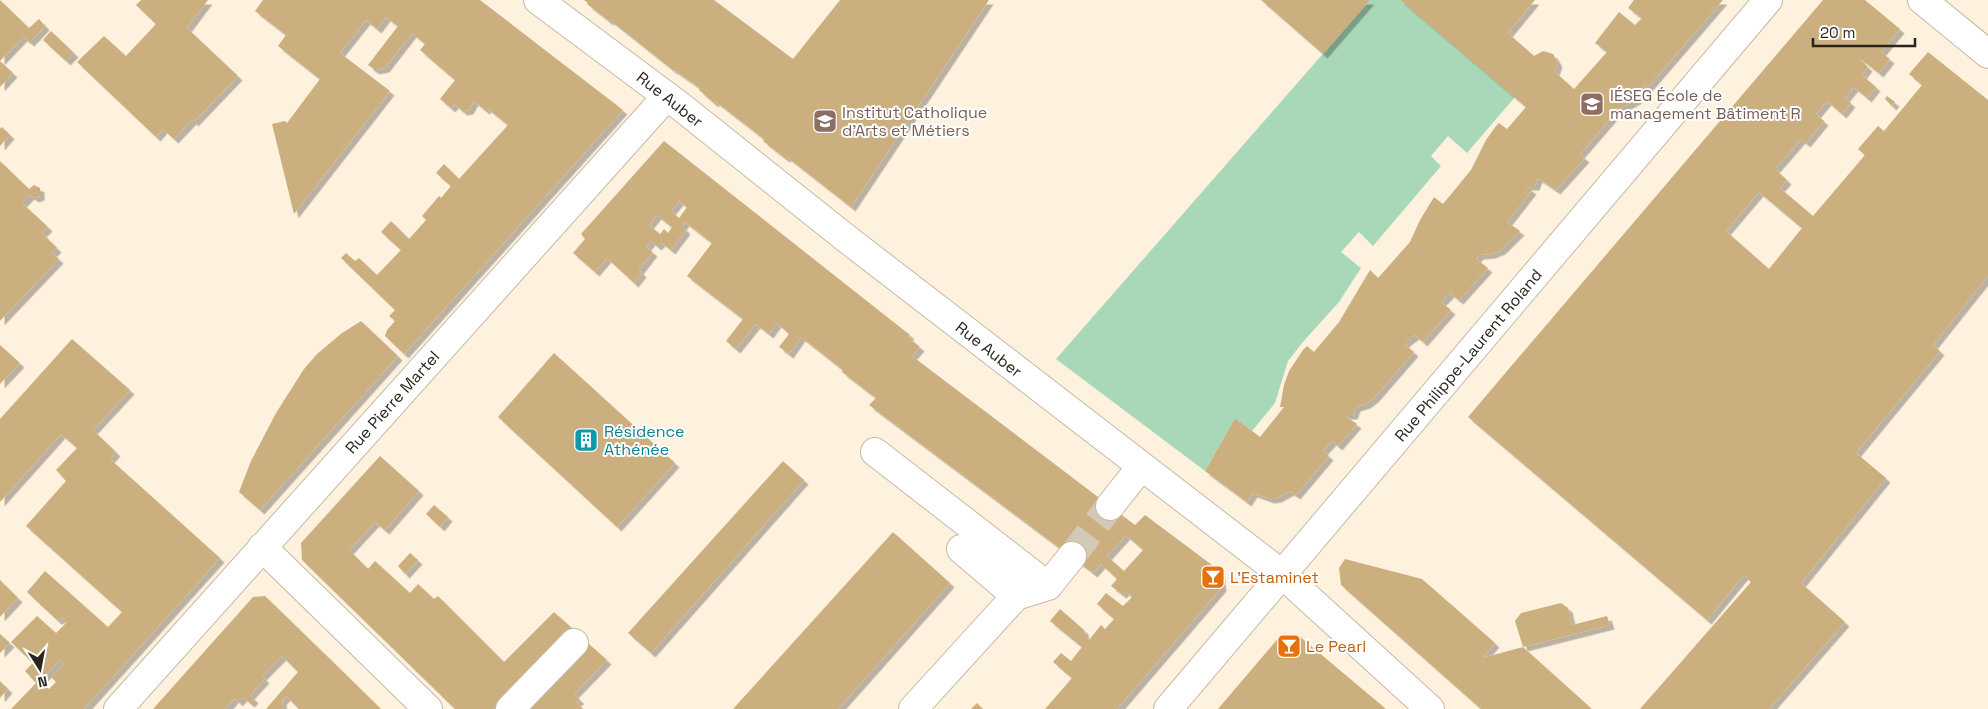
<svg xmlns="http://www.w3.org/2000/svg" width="1988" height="709" font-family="'Space Grotesk',sans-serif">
  <defs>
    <filter id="shadow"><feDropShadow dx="4.5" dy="4.5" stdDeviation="0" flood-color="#0004"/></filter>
  </defs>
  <rect width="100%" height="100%" fill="#fef2de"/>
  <path fill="#a8d8b7" d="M 1370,0 L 1400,0 L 1515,97 L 1467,153 L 1448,136 L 1431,156 L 1441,166 L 1373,246 L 1359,232 L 1341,252 L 1361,268 L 1339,302 L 1302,343 L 1288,361 L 1275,403 L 1252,431 L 1235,418 L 1205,471 L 1056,359 Z"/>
  <path fill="#ccaf7e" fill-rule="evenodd" filter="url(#shadow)" d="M 0,0 L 29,28 L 39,19 L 45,26 L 30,42 L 23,37 L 0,61 L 13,73 L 0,87 Z
    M 141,0 L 208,0 L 187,28 L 238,76 L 194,122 L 192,120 L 174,139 L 163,129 L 156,137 L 77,62 L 104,36 L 126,56 L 156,24 L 136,5 Z
    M 263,0 L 480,0 L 623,110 L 404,354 L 385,336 L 387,330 L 395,321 L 389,316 L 395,310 L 341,258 L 346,253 L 355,261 L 359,258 L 377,275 L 401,250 L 381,232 L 391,221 L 409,239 L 426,220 L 422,216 L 439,196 L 441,198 L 451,186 L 436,173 L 444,164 L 459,179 L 508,125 L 487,108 L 485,110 L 474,101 L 469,110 L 463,111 L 454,104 L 451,108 L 440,99 L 455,80 L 420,50 L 425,44 L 412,33 L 385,68 L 375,70 L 368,65 L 398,26 L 386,17 L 377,29 L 366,20 L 340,53 L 390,91 L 294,214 L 272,124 L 285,121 L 287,123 L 320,79 L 278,46 L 286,35 L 255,11 Z
    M 584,0 L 714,0 L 793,59 L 840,0 L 989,0 L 851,207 L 787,157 L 785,158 L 763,141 L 764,139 L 715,101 L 714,103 L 699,90 L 700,88 L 674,70 L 673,70 L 610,20 L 609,21 L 587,4 L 588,3 Z
    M 1261,0 L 1370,0 L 1323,54 Z
    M 1400,0 L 1535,0 L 1508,33 L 1534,56 L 1543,51 L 1553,54 L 1558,63 L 1555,72 L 1574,89 L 1607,52 L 1595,43 L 1619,12 L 1635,25 L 1642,18 L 1628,8 L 1634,0 L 1723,0 L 1648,87 L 1645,85 L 1635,97 L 1638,99 L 1619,109 L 1581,153 L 1580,154 L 1585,158 L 1556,190 L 1538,178 L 1535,186 L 1526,186 L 1532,190 L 1507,222 L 1520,231 L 1501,250 L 1491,254 L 1479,255 L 1476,259 L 1488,268 L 1459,300 L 1450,293 L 1441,302 L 1451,310 L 1423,342 L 1415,335 L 1408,340 L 1404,344 L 1414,352 L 1374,398 L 1366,404 L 1356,407 L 1353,415 L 1344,415 L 1357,424 L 1338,446 L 1332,441 L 1323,451 L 1329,456 L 1296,495 L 1290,491 L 1277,498 L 1270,499 L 1253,493 L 1247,502 L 1205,471 L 1235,418 L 1260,437 L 1284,407 L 1280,407 L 1284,385 L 1289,371 L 1303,350 L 1307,346 L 1314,352 L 1339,322 L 1370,270 L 1378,278 L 1410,242 L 1420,220 L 1434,197 L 1443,204 L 1471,170 L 1486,140 L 1496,126 L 1499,123 L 1507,129 L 1526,107 Z
    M 1823,0 L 1865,0 L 1900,29 L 1881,52 L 1890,59 L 1879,73 L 1861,59 L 1860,60 L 1868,67 L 1862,75 L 1876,87 L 1867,98 L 1854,87 L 1845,98 L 1851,103 L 1842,114 L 1827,101 L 1816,114 L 1824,121 L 1806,143 L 1801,139 L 1775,169 L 1787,180 L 1780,188 L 1813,216 L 1865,155 L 1858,149 L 1878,126 L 1884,131 L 1922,85 L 1909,74 L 1928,52 L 1988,100 L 1988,276 L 1933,345 L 1940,351 L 1856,453 L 1886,478 L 1801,583 L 1845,622 L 1769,709 L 1640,709 L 1751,582 L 1744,575 L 1707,620 L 1468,417 ZM 1759,192 L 1802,228 L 1769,269 L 1726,231 Z
    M 51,31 L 74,53 L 66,61 L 43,40 Z
    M 1887,96 L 1895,102 L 1892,106 L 1885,99 Z
    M 2,127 L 10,135 L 0,146 L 0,129 Z
    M 664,141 L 910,335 L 908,337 L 920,347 L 912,356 L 1135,525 L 1145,515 L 1220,571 L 1222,587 L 1117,709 L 1045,709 L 1072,678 L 1053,662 L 1061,653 L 1071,661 L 1082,647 L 1050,621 L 1060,609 L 1084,630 L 1085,636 L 1089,640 L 1101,625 L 1105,629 L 1114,619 L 1097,604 L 1106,593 L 1123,606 L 1132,597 L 1125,591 L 1122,594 L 1111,586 L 1117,579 L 1101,564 L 1093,573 L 869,405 L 876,398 L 842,372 L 843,370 L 801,337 L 789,354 L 779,347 L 789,334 L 777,323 L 769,334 L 756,324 L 736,349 L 726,341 L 743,319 L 687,276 L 712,243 L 685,222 L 682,226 L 686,230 L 671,250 L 661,242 L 657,246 L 651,241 L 646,247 L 653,252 L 639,270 L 642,273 L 634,283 L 607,258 L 595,272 L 573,253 L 585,239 L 581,234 ZM 679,201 L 687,207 L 679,218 L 671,211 ZM 657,215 L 672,227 L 668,233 L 664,229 L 660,234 L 649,225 ZM 1126,535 L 1143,550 L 1124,571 L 1107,556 Z
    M 0,161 L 29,189 L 34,185 L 40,188 L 40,196 L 35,198 L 30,195 L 22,203 L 48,227 L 42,233 L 57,248 L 52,253 L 59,259 L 0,321 Z
    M 361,321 L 398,356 L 260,510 L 239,492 L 251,461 L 276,413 L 304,369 L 317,354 L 342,333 Z
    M 72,339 L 130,390 L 93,430 L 116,452 L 110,459 L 220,558 L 84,709 L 11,709 L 36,683 L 25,671 L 33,663 L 11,642 L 37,616 L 56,633 L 67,622 L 63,618 L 57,620 L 27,592 L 45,571 L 108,627 L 122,612 L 26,526 L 66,481 L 56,470 L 77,448 L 61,434 L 0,502 L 0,419 ZM 60,660 L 64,664 L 51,677 L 56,682 L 49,689 L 40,681 Z
    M 0,345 L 20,363 L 0,384 Z
    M 554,353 L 675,463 L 617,527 L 498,417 Z
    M 380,456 L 419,491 L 385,530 L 375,522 L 349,550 L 368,569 L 375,561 L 410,593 L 418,584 L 434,599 L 438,596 L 504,662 L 554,612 L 572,628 L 493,709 L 455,709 L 302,560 L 301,543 Z
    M 783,461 L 804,480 L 651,653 L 628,633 Z
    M 434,505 L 448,517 L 440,527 L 426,514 Z
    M 893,532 L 950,583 L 838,709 L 733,709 Z
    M 410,553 L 418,560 L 405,574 L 398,566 Z
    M 1345,559 L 1422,579 L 1495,643 L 1482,658 L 1523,647 L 1592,709 L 1481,709 L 1341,585 L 1339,568 Z
    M 0,580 L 18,598 L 0,617 Z
    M 265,596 L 333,662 L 381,709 L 299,709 L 286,696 L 282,701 L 283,707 L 281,709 L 266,709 L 298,672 L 282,656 L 262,676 L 265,679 L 250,695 L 254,699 L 250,703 L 243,697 L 238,702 L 235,698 L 225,709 L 153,709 L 253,597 Z
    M 1561,603 L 1568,608 L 1572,625 L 1607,616 L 1610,625 L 1523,647 L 1515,621 L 1521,613 Z
    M 0,634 L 10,643 L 0,653 Z
    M 1281,635 L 1298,635 L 1386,709 L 1218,709 Z
    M 589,644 L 607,660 L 574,694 L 580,700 L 576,702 L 583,709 L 525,709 Z
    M 0,681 L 8,689 L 0,698 Z
    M 977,703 L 983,709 L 971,709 Z"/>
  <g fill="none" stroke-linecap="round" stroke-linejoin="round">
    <path stroke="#d3c9b7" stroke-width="28" stroke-dasharray="28 14" stroke-linecap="butt" d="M 1072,556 L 1110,506"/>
    <g stroke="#c5b9a7" stroke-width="30">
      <path id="minor" d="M 538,0 L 680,106 L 847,239 L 1283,575 L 1430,709
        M 1922,0 L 1988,54
        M 875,452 L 1048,586 L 1072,556
        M 1110,506 L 1141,467
        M 262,547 L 428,709
        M 961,549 L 1016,596
        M 118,709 L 667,96
        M 510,709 L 574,643
        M 913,709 L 1016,596 L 1048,586
        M 1168,709 L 1768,0"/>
    </g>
    <use href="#minor" stroke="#fff" stroke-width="28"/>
  </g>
  <defs>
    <g id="university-square" transform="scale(1.25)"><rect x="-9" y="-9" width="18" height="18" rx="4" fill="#8d6e63" stroke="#fff"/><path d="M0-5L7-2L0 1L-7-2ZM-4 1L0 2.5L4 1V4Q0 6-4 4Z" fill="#fff"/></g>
    <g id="building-square" transform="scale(1.25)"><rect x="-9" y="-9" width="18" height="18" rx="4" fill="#0f9aa8" stroke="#fff"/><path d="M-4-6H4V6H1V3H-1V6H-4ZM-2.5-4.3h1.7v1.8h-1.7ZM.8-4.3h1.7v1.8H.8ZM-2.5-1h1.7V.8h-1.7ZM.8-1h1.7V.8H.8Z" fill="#fff"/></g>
    <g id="bar-square" transform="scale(1.25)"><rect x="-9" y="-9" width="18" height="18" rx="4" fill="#e8710a" stroke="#fff"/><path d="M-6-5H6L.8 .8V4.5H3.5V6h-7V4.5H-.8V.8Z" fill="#fff"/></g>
  </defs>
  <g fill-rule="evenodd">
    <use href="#university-square" x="1592" y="104"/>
    <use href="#university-square" x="825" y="121"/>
    <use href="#building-square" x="586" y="440"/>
    <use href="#bar-square" x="1213" y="577"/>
    <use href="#bar-square" x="1289" y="646"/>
  </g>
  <g text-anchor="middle" stroke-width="4" stroke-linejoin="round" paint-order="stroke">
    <g font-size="16" fill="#785e54" stroke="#fff" text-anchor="start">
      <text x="1610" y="101">IÉSEG École de<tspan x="1610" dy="18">management Bâtiment R</tspan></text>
      <text x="842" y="118">Institut Catholique<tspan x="842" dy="18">d'Arts et Métiers</tspan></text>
    </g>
    <g font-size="16" fill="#29251d" stroke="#fff">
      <text transform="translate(670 99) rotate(38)" y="6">Rue Auber</text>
      <text transform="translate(989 349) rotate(38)" y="6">Rue Auber</text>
      <text transform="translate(1468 355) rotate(-50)" y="6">Rue Philippe-Laurent Roland</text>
      <text transform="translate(392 402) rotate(-48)" y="6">Rue Pierre Martel</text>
    </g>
    <g font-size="16" fill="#0d838f" stroke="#fff" text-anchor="start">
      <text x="604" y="437">Résidence<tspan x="604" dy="18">Athénée</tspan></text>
    </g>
    <g font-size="16" fill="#c56008" stroke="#fff" text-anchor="start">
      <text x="1230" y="583">L'Estaminet</text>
      <text x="1306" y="652">Le Pearl</text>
    </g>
  </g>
  <g transform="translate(40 669) rotate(169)" stroke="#ffffff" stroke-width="4" paint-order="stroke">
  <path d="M0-4L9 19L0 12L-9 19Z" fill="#29251d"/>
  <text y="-8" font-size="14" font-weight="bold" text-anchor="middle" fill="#29251d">N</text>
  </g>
  <path d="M1813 38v8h102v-8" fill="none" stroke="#29251d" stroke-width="2.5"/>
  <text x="1820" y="38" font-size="15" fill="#29251d" stroke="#ffffff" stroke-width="4" paint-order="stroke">20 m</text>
</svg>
